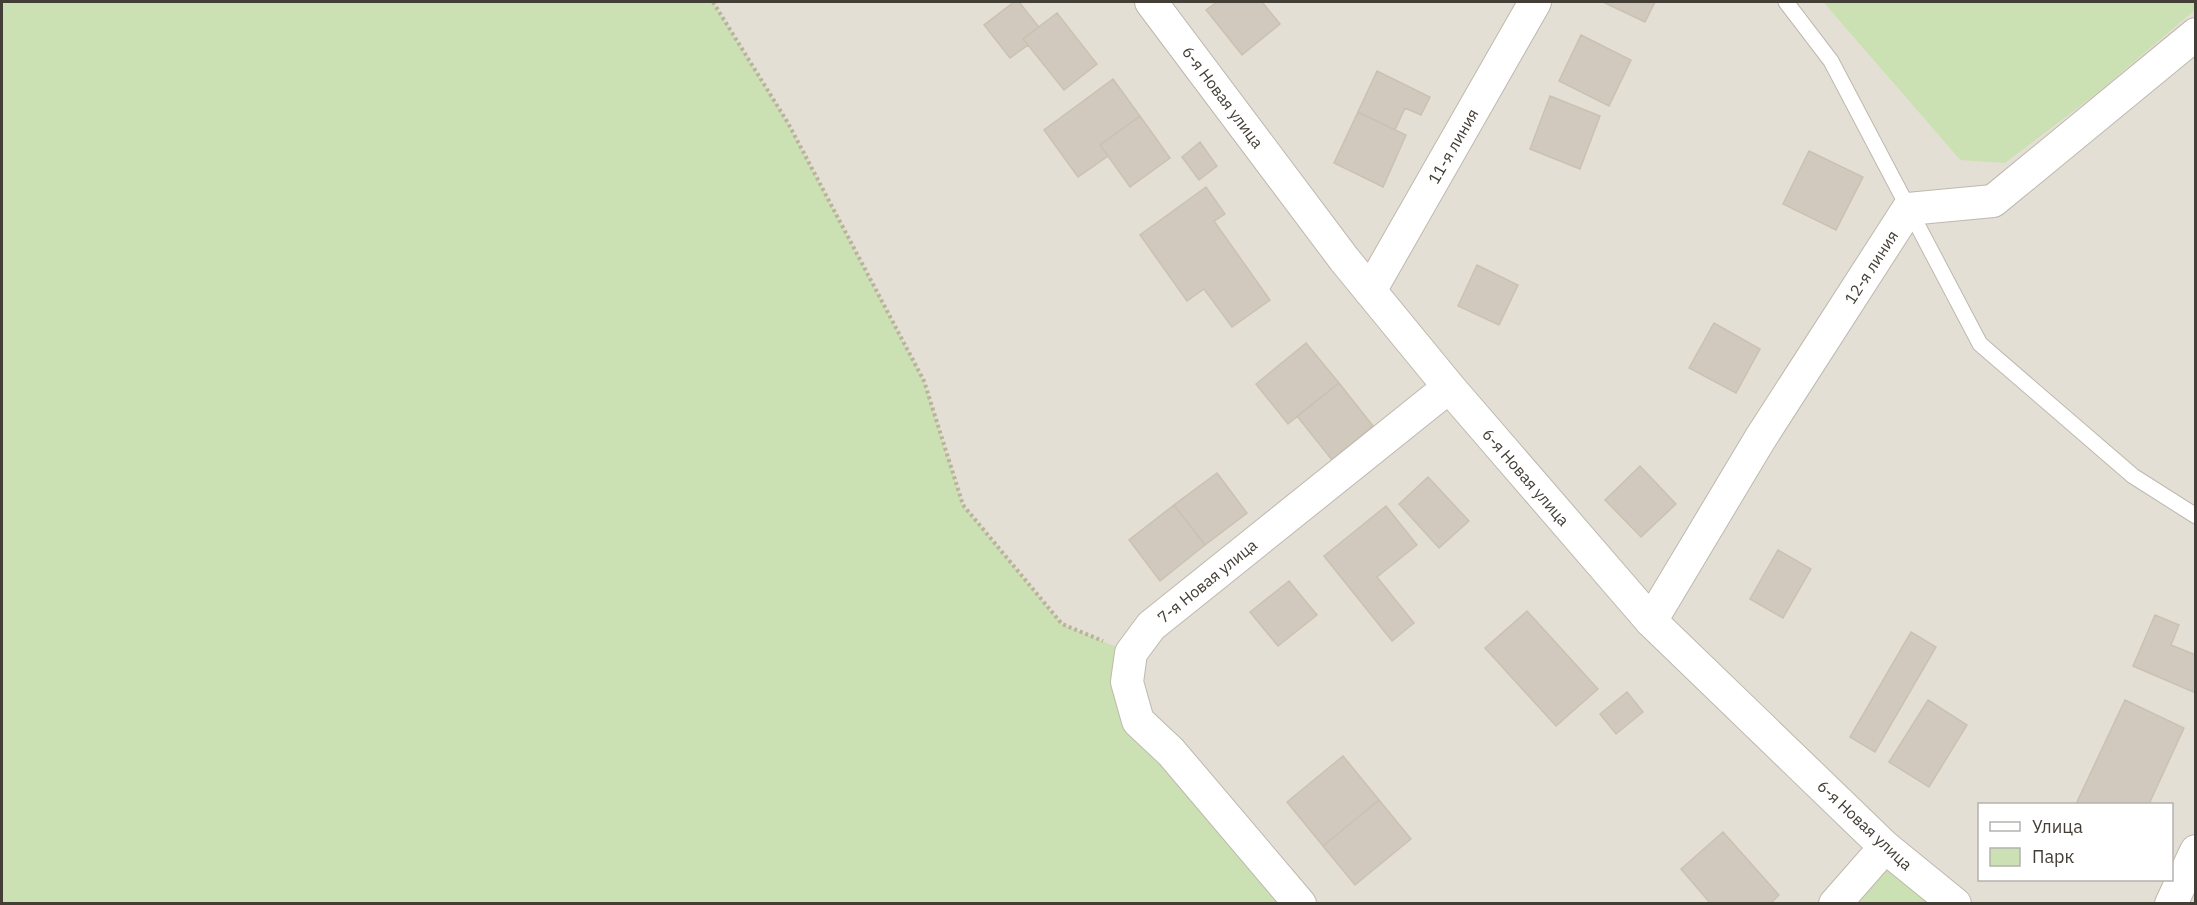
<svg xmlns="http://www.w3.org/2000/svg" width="2197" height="905" font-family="'IBM Plex Sans',sans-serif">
  <rect width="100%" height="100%" fill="#f1eee6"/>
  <path fill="#e4dfd5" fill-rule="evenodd" d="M 713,2 L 1823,2 L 1960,160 L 2101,90 L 2195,9 L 2195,903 L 1300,903 L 1138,721 L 1131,653 L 1062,624 L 963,505 L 924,381 L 788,123 ZM 1980,804 L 2172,804 L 2172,880 L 1980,880 Z"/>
  <path fill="#cbe1b3" d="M 2,2 L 713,2 L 788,123 L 924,381 L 963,505 L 1062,624 L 1131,653 L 1127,682 L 1300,903 L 2,903 Z
    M 1823,2 L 2195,2 L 2196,9 L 2101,90 L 2005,163 L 1960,160 Z
    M 1885,847 L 1954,904 L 1835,904 Z"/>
  <path fill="#d1c9bd" stroke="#cbc1b1" stroke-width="1.5" d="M 1014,2 L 1019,2 L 1039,27 L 1023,39 L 1028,45 L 1010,58 L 984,25 Z
    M 1217,2 L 1262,2 L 1280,24 L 1242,55 L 1206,10 Z
    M 1603,2 L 1655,2 L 1645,22 Z
    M 1057,13 L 1097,64 L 1064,90 L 1023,39 Z
    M 1581,35 L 1631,60 L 1609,106 L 1559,81 Z
    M 1377,71 L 1430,97 L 1421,115 L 1405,108 L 1395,130 L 1358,112 Z
    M 1113,79 L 1140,116 L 1100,145 L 1108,156 L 1078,177 L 1044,130 Z
    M 1550,96 L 1600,116 L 1580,169 L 1530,149 Z
    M 1358,112 L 1406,135 L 1383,187 L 1334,163 Z
    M 1140,116 L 1170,158 L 1130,187 L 1100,145 Z
    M 1200,142 L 1217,166 L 1199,180 L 1182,157 Z
    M 1809,151 L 1863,177 L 1836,230 L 1783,204 Z
    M 1206,187 L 1225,214 L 1214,221 L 1270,300 L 1232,327 L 1204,289 L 1187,301 L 1140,235 Z
    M 1477,265 L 1518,285 L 1499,325 L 1458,306 Z
    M 1714,323 L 1760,349 L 1736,393 L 1689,368 Z
    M 1306,343 L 1339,383 L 1288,424 L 1256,384 Z
    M 1339,383 L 1373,426 L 1332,460 L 1297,416 Z
    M 1640,466 L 1676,504 L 1641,537 L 1605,500 Z
    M 1217,473 L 1247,513 L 1205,545 L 1174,505 Z
    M 1428,477 L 1469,521 L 1439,548 L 1399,504 Z
    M 1174,505 L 1205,545 L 1160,581 L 1129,540 Z
    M 1386,506 L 1417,545 L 1377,577 L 1414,623 L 1392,641 L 1324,556 Z
    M 1778,550 L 1811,569 L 1783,618 L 1750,599 Z
    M 1289,581 L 1317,615 L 1278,646 L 1250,612 Z
    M 1527,611 L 1598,689 L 1556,726 L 1485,648 Z
    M 2155,615 L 2179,625 L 2171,645 L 2196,655 L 2196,693 L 2133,666 Z
    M 1911,632 L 1936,647 L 1875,752 L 1850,737 Z
    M 1627,692 L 1643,712 L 1616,734 L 1600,714 Z
    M 1928,700 L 1967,725 L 1929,787 L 1889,762 Z
    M 2125,700 L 2184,728 L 2149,804 L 2076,804 Z
    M 1343,756 L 1379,800 L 1323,846 L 1287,802 Z
    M 1379,800 L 1411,839 L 1355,885 L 1323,846 Z
    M 1723,832 L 1779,895 L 1770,904 L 1711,904 L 1681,869 Z"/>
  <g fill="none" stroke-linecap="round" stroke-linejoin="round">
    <g stroke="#beb8ad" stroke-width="17">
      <path id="lane" d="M 1786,2 L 1831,61 L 1980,344 L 2133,476 L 2196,516"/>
    </g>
    <g stroke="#beb8ad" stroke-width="34">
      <path id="street" d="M 1151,2 L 1344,259 L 1449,387 L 1651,621 L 1885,847 L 1955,904
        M 1370,291 L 1535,2
        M 1651,621 L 1760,439 L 1908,209 L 1993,201 L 2196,34
        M 1300,904 L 1171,752 L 1138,721 L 1127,682 L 1131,653 L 1151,626 L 1449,387
        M 1835,904 L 1885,847
        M 2171,904 L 2196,851"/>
    </g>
    <path stroke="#bbb19d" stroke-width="4" stroke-dasharray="3 3" stroke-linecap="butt" d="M 713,2 L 788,123 L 924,381 L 963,505 L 1062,624 L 1103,641"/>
    <use href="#lane" stroke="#fff" stroke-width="15"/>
    <use href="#street" stroke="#fff" stroke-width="32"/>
  </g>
  <g text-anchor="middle" stroke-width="5" stroke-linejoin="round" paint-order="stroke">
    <g font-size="16" fill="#433e36" stroke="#fff">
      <text transform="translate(1223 97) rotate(53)" y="6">6-я Новая улица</text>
      <text transform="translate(1453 146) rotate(-60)" y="6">11-я линия</text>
      <text transform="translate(1871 267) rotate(-57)" y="6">12-я линия</text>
      <text transform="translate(1526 477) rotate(49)" y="6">6-я Новая улица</text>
      <text transform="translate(1207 581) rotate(-39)" y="6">7-я Новая улица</text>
      <text transform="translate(1865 825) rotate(43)" y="6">6-я Новая улица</text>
    </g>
  </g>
  <rect width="2197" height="905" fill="none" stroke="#433e36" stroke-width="6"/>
  <rect x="1978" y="803" width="195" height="78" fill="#ffffff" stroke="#b4b2af" stroke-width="1.5"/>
  <rect x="1990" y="822" width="30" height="9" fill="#ffffff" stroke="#b4b2af" stroke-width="1.5"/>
  <text x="2032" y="833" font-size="18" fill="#433e36">Улица</text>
  <rect x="1990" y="848" width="30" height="18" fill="#cbe1b3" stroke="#b4b2af" stroke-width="1.5"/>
  <text x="2032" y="863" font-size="18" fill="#433e36">Парк</text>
</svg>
